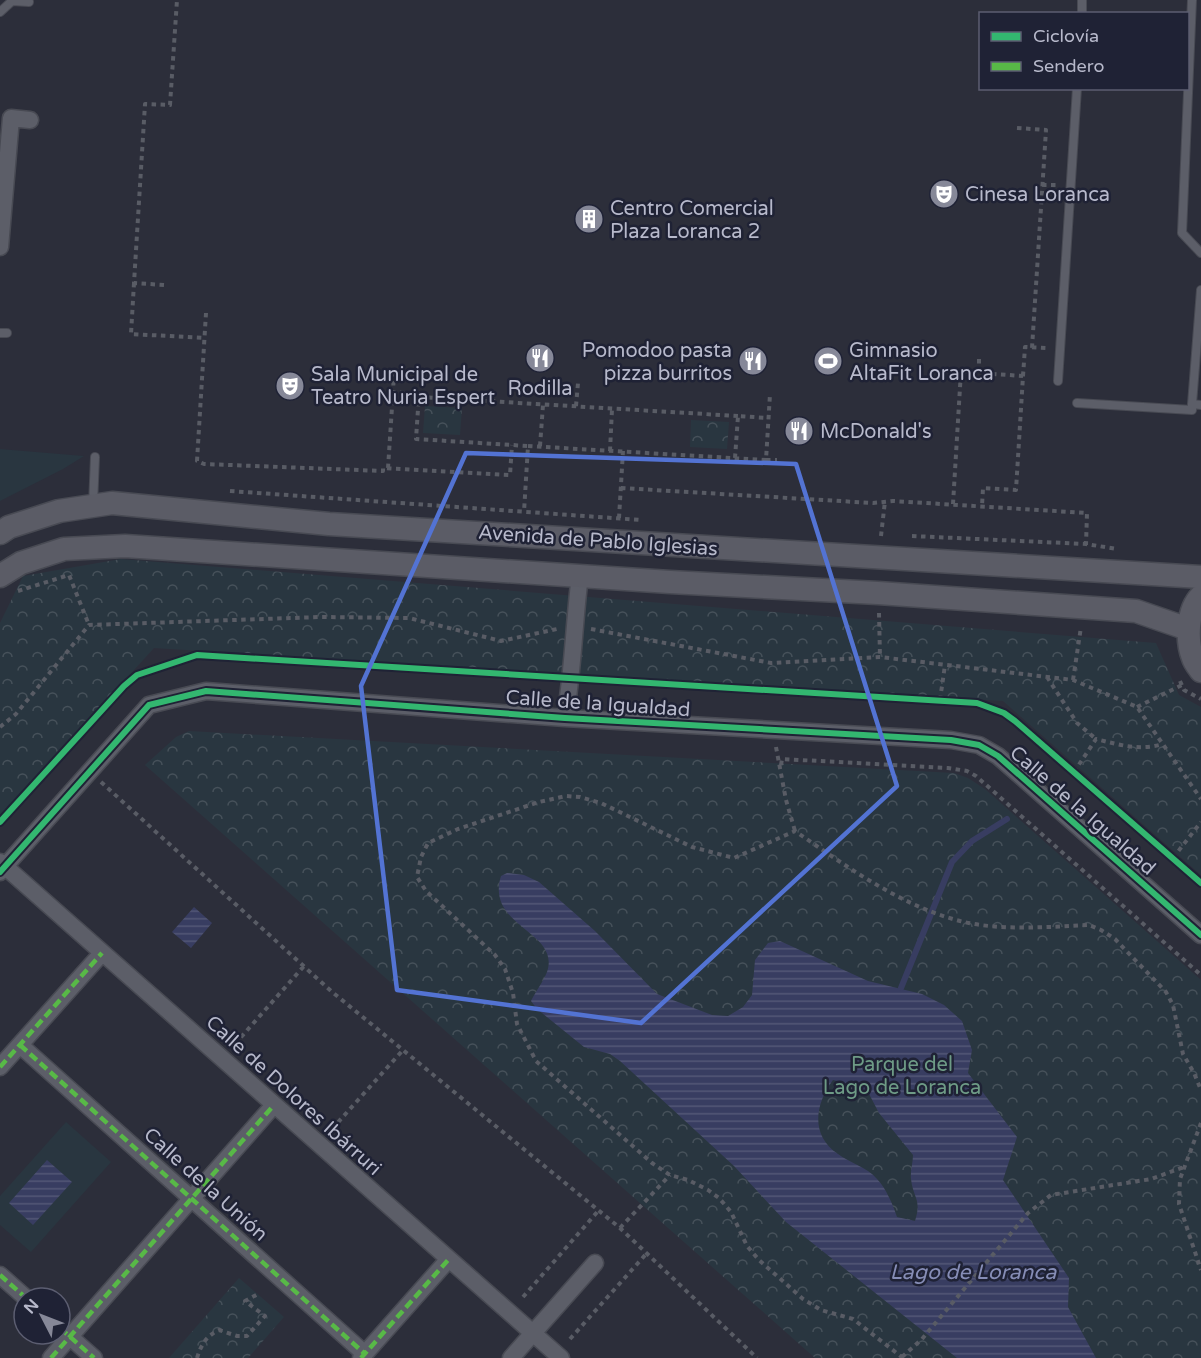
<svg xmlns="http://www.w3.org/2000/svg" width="1201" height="1358" font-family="'Varela Round',sans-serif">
  <defs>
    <pattern id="park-crowns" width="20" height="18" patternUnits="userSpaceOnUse" patternTransform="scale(1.5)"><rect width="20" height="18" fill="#293640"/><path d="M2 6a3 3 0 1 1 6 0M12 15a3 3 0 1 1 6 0" fill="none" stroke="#46515a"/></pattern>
    <pattern id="water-rules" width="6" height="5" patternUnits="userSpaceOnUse" patternTransform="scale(1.5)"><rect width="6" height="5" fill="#383d61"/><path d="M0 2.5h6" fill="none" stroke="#535776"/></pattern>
  </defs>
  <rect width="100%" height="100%" fill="#2c2e3a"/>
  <path fill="#293640" d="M 0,449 L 84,456 L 63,469 L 0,501 Z
    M 66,1122 L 111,1162 L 31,1252 L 0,1225 L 0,1196 Z"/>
  <path fill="url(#park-crowns)" d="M 425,406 L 462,408 L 460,435 L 423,433 Z
    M 691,420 L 729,422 L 727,449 L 690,447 Z
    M 121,559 L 1156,643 L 1179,695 L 1201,707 L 1201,875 L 1003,701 L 154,648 L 0,817 L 0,623 L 23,576 Z
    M 189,731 L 954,773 L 968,778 L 985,789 L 1201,980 L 1201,1358 L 815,1358 L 145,765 L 176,737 Z
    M 239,1278 L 284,1317 L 248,1358 L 169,1358 Z"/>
  <path fill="url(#water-rules)" fill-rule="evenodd" d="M 507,873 L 524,875 L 539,882 L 595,931 L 657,994 L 712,1015 L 728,1016 L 743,1007 L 752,995 L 755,960 L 768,943 L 780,941 L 868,981 L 922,994 L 944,1005 L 962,1021 L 972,1050 L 968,1073 L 1017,1137 L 1003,1180 L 1069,1278 L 1068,1307 L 1096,1358 L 957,1358 L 786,1222 L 734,1166 L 620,1061 L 610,1054 L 584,1047 L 537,1009 L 531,1001 C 536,991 543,982 547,972 C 561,931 485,927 501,876 ZM 833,1080 L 852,1085 L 868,1092 L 879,1113 L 913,1155 C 913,1163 910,1172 911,1179 C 913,1198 922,1199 915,1221 L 897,1217 C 893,1205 886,1188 877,1179 C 867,1167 850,1163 838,1154 C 810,1135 815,1104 833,1080 Z
    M 194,907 L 212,923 L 191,948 L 172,932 Z
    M 47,1160 L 72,1182 L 33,1225 L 9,1203 Z"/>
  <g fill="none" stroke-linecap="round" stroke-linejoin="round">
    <path stroke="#383d61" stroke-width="6" d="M 901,988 L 952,862 L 972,841 L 1007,819"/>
    <g stroke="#484a53" stroke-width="10">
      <path id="lane" d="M 1192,0 L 1182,233 L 1201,253
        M 0,12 L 12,1 L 29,2
        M 1082,14 L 1082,0
        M 0,333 L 7,333
        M 1058,381 L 1077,88
        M 1077,403 L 1192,410 L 1192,404 L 1201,405
        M 1192,404 L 1201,290
        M 93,505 L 95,457"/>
    </g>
    <g stroke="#484a53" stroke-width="19">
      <path id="street" d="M 0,247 L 11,118 L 30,120
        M 565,718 C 573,671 574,623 580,575
        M 0,862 L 561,1358
        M 0,872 L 149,705 L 206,691 L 565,718 L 951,740 L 979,745 L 998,756 L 1201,935
        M 20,1045 L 365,1354
        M 0,1067 L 102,953
        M 0,1275 L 26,1298
        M 60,1328 L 94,1358
        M 51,1358 L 274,1105
        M 361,1358 L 448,1260
        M 511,1358 L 595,1263"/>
    </g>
    <g stroke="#484a53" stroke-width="25">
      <path id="secondary" d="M 0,533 L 9,527 L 59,511 L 112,503 L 329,524 L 1201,577
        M 0,576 L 21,563 L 64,549 L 125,546 L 670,582 L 878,593 L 1136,611 L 1188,629
        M 1201,596 C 1187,610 1186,640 1193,658 C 1194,662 1198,667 1201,671"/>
    </g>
    <path stroke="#595c65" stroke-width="4" stroke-dasharray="4.5 4.5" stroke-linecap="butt" d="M 1017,128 L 1046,130 L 1032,348
      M 1042,185 L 1058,185
      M 134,283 L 131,334 L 205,338
      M 164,285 L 134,283 L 145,104 L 170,105 L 177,0
      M 206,313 L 197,461 L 204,464 L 383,471 L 383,468 L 510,475 L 512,445
      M 979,359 L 979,373 L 1023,376 L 1016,490 L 983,488 L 982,506
      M 394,372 L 393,392 L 419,394 L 416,439 L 528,446 L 524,512
      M 1023,376 L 1025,347 L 1047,348
      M 419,397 L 738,416
      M 576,406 L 578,383
      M 528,446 L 766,460 L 770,394
      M 540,446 L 543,405
      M 610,451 L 612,409
      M 735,458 L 738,416 L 768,418
      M 766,460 L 777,460
      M 388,468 L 393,392
      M 621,488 L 873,503 L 893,501 L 1087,513 L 1086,545
      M 230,491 L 641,520
      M 953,504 L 961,371 L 979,373
      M 619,518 L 623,451
      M 881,536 L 885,501
      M 912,536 L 1086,544 L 1117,549
      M 18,591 L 69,575 L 89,625
      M 879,613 L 880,657
      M 591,629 L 771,663 L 880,657 L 1073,680 L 1137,707 L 1201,799
      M 1047,677 L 1077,723 L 1096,739
      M 1073,680 L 1081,627
      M 1180,681 L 1184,690 L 1201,699
      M 940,700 L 945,665
      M 1137,707 L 1182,685
      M 0,727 L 16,714 L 89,625 L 321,617 L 409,618 L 501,641 L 557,629
      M 776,747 L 786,800 L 795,831
      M 781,765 L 782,759 L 948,768 L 967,771 L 976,776 L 1201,975
      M 1074,772 L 1096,739 C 1120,745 1139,751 1163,744
      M 101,782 L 331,991 L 620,1228 L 757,1358
      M 1173,858 L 1201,822
      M 235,1044 L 304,966
      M 1201,1123 L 1180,1179 L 1179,1204 L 1201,1270
      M 332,1129 L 403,1050
      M 620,1228 L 670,1175
      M 523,1297 L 599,1210
      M 570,1339 L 647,1253
      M 902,1357 L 922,1339 L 1028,1213 L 1051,1195 L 1151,1179 L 1184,1167
      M 197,1358 C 201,1345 206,1336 219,1330 L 237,1336 L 247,1336 L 265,1316 L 245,1301 L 258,1294
      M 903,1358 L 853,1319 L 821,1310 L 803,1299 L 759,1260 L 747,1246 L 731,1212 L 719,1198 L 708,1190 L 688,1180 L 670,1175 L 652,1163 L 536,1061 L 517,1024 L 513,993 L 505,969 L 495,955 L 426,891 L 417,877 L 421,857 L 428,843 L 458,829 L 539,802 L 566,796 L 580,797 L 601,803 L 692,847 L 734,858 L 795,831 C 846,866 899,905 960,921 C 998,931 1049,927 1089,925 L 1101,930 L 1115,939 L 1166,992 L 1173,1005 L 1183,1054 L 1194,1073 L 1201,1090"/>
    <use href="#lane" stroke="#5c5e68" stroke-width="8"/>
    <use href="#street" stroke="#5c5e68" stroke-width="16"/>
    <use href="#secondary" stroke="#5b5c66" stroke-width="22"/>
    <path stroke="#58b947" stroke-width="4.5" stroke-dasharray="9 4.5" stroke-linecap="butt" d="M 20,1045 L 365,1354
      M 0,1067 L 102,953
      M 0,1275 L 26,1298
      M 60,1328 L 94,1358
      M 51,1358 L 274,1105
      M 361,1358 L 448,1260"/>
    <g stroke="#1f2235" stroke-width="10">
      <path id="cycleway" d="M 0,822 L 124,686 L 137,675 L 197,655 L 977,703 L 1004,713 L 1015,721 L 1201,883
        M 0,872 L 149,705 L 206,691 L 565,718 L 951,740 L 979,745 L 998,756 L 1201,935"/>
    </g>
    <use href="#cycleway" stroke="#33b770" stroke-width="6"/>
  </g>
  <path fill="none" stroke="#5373d3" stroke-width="4.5" stroke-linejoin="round" d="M 466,453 L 796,464 L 897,786 L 641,1023 L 397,990 L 361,686 Z"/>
  <defs>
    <g id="theatre-disc" transform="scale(1.5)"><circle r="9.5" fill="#868898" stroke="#1f2235"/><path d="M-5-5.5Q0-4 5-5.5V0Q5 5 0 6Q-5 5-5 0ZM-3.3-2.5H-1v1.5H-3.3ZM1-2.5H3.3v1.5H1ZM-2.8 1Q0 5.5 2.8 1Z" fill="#fff"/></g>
    <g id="building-disc" transform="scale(1.5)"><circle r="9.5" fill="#868898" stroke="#1f2235"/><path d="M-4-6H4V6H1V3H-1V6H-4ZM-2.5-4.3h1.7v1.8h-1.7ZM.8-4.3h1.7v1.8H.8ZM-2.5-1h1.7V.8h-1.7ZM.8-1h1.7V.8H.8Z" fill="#fff"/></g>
    <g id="restaurant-disc" transform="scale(1.5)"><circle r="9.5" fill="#868898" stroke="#1f2235"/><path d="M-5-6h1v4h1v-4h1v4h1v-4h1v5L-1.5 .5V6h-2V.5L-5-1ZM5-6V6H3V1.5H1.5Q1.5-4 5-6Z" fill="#fff"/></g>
    <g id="stadium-disc" transform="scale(1.5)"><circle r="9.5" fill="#868898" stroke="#1f2235"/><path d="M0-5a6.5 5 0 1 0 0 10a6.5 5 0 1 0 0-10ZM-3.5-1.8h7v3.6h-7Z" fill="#fff"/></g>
  </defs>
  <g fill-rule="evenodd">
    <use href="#theatre-disc" x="944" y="194"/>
    <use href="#building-disc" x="589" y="219"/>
    <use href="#restaurant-disc" x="540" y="358"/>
    <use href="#restaurant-disc" x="753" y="361"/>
    <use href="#stadium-disc" x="828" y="361"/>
    <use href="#theatre-disc" x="290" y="386"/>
    <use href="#restaurant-disc" x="799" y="431"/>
  </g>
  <g text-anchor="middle" stroke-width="5" stroke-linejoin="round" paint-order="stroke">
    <g font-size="20" fill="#b7b9cb" stroke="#1f2235" text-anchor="start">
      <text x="965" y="201">Cinesa Loranca</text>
      <text x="610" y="215">Centro Comercial<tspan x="610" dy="23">Plaza Loranca 2</tspan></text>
      <text x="732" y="357" text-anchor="end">Pomodoo pasta<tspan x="732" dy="23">pizza burritos</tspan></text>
      <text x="849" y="357">Gimnasio<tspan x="849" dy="23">AltaFit Loranca</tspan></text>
      <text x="311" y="381">Sala Municipal de<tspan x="311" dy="23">Teatro Nuria Espert</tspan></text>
      <text x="540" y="395" text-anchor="middle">Rodilla</text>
      <text x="820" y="438">McDonald's</text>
    </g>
    <g font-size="20" fill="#b7b9cb" stroke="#1f2235">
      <text transform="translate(598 540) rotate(4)" y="7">Avenida de Pablo Iglesias</text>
      <text transform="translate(598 703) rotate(4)" y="7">Calle de la Igualdad</text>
      <text transform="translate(1083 810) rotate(41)" y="7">Calle de la Igualdad</text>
      <text transform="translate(294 1095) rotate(42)" y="7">Calle de Dolores Ibárruri</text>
      <text transform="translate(206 1184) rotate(42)" y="7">Calle de la Unión</text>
    </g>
    <g font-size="20" fill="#6e9b86" stroke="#1f2235">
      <text x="902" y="1071">Parque del<tspan x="902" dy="23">Lago de Loranca</tspan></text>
    </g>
    <g font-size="21" font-style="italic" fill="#868db6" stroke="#1f2235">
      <text x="973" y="1279">Lago de Loranca</text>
    </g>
  </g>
  <rect x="979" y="12" width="210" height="78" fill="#1f2235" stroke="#5c5e71" stroke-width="1.5"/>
  <rect x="991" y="32" width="30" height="9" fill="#33b770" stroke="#5c5e71" stroke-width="1.5"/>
  <text x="1033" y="42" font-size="18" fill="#b7b9cb">Ciclovía</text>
  <rect x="991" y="62" width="30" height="9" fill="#58b947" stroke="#5c5e71" stroke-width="1.5"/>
  <text x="1033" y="72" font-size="18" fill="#b7b9cb">Sendero</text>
  <g transform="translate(42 1316) rotate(312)"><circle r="28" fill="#1f2235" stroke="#5c5e71" stroke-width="1.5"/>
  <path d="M0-4.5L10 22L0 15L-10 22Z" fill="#868898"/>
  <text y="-9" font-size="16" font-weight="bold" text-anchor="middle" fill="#b7b9cb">N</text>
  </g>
</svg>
